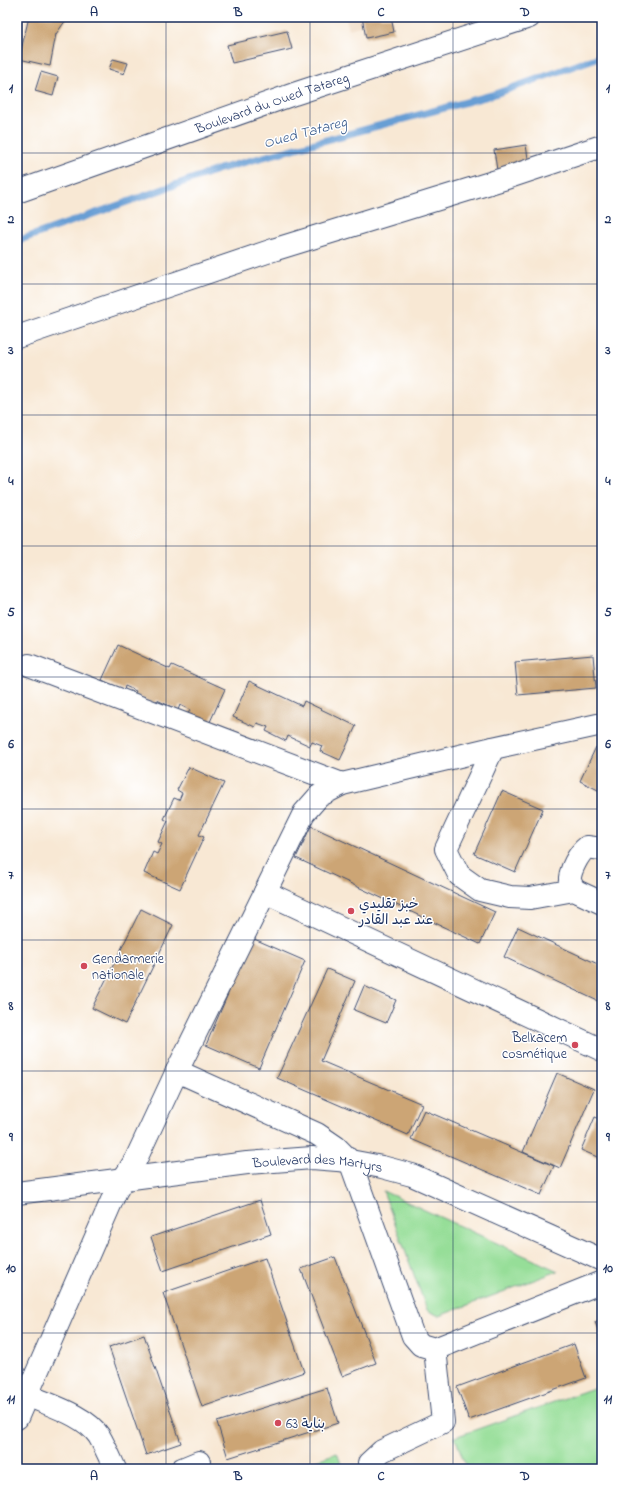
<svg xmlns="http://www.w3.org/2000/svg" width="619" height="1486" font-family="'Indie Flower','Playpen Sans Arabic',sans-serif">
  <rect width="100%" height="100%" fill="#fff"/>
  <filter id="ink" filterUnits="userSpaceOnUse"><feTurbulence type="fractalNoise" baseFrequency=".025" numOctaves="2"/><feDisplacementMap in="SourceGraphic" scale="8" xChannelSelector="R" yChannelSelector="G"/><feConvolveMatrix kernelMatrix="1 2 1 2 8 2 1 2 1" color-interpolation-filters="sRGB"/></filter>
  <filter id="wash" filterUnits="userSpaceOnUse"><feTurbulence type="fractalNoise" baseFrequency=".012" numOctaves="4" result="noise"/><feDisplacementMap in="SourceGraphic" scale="16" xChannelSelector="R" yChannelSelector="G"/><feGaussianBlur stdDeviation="0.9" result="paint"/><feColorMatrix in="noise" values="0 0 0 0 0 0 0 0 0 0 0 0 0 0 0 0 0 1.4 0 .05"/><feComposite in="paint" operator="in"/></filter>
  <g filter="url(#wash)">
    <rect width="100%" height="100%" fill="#f8e8d4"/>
    <path fill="#efd6bc" d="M 345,17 L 389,17 L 349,29 Z"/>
    <path fill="#96de98" stroke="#58867b" d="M 383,1191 L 558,1271 L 439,1316 L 427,1310 Z
      M 602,1385 L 602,1469 L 467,1469 L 455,1437 Z
      M 337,1453 L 343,1469 L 290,1469 Z"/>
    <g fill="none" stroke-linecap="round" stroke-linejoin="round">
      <path stroke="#679ed4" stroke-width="7" d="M 17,241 L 220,169 L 492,95 L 602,56"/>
    </g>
    <g id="blocks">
      <path fill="#cca575" d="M 31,17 L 68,17 L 56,34 L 50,66 L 19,59 L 28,21 Z
        M 362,17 L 391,17 L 394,32 L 366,38 Z
        M 287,31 L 292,49 L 232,63 L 227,45 Z
        M 113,59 L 128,63 L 124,74 L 109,69 Z
        M 41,72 L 58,77 L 53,96 L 35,91 Z
        M 526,145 L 529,165 L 497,170 L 494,150 Z
        M 118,645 L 170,669 L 172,665 L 225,689 L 209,724 L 188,714 L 190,710 L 180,705 L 178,710 L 157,700 L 155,704 L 134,695 L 136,691 L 125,686 L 124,690 L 102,680 Z
        M 593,655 L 596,688 L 518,695 L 515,662 Z
        M 249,681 L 302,706 L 304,701 L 356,726 L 340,760 L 320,751 L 322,746 L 312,742 L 310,746 L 288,736 L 286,741 L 266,731 L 268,727 L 257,723 L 255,727 L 233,717 Z
        M 596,747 L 602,750 L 602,792 L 580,781 Z
        M 189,767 L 224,783 L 199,835 L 204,837 L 180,889 L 144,873 L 153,852 L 157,854 L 162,844 L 158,842 L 168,821 L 164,819 L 174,798 L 179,800 L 182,793 L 177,790 Z
        M 502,791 L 543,809 L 515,872 L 474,854 Z
        M 311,826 L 495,912 L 480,944 L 296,858 Z
        M 141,909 L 173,925 L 125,1024 L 92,1008 Z
        M 518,927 L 602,966 L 602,1003 L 504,957 Z
        M 252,938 L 305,961 L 259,1068 L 206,1045 Z
        M 327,969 L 355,981 L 321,1061 L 422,1104 L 408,1135 L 277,1078 Z
        M 364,986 L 396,1000 L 386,1023 L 354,1010 Z
        M 557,1073 L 594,1089 L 560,1168 L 523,1152 Z
        M 424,1110 L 554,1166 L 541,1195 L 411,1139 Z
        M 595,1117 L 602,1120 L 602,1159 L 581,1150 Z
        M 602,1178 L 602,1192 L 597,1190 Z
        M 260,1200 L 271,1234 L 163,1271 L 151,1237 Z
        M 335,1257 L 376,1363 L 342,1376 L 301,1269 Z
        M 265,1258 L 304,1372 L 202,1407 L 163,1293 Z
        M 602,1319 L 602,1340 L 595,1322 Z
        M 144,1335 L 181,1443 L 146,1455 L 109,1347 Z
        M 574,1344 L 586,1378 L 469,1420 L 457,1387 Z
        M 327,1388 L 338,1423 L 228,1458 L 217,1422 Z"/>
    </g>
  </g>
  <g filter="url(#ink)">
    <use href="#blocks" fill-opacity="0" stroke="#3c4b70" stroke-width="1"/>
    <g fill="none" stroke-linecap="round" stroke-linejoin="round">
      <g stroke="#3c4b70" stroke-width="24">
        <g id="minor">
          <path id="s1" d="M 17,192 L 294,94 L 529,17"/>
          <path d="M 17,337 L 276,249 L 503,179 L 602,146"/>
          <path d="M 29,665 L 342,784"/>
          <path d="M 493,748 L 446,849 L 459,875 L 480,890 L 510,897 L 530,898 L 574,890 L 602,903"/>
          <path d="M 574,890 C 573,887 571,884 570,881 C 569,871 579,853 587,847 L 602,849"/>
          <path d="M 265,892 L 602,1050"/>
          <path d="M 177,1071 L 317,1134 L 336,1147 L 350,1161 L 413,1336 L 421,1345 L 435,1349 L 602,1282"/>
          <path id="s2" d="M 17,1193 L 247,1163 L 312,1158 L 350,1161 L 382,1167 L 412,1175 L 602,1260"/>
          <path d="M 27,1395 C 49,1405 85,1415 99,1436 C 105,1446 110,1458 115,1469"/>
          <path d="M 17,1418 L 116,1191 L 136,1159 L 177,1071 L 304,813 L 319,796 L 342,784 L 493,748 L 602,724"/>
          <path d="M 182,1469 L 199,1462"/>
          <path d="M 370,1469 L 369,1463 L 382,1451 L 443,1422 L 435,1349"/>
        </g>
      </g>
      <path stroke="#3c4b70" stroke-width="2.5" stroke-dasharray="1 3" stroke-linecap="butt" d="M 17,639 L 19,645"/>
      <use href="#minor" stroke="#fff" stroke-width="22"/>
    </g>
  </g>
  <path fill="none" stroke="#1b2f5e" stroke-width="1" stroke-opacity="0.55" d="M 166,17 L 166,1469M 310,17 L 310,1469M 453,17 L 453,1469M 17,153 L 602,153M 17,284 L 602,284M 17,415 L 602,415M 17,546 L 602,546M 17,677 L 602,677M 17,809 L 602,809M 17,940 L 602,940M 17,1071 L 602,1071M 17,1202 L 602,1202M 17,1333 L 602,1333"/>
  <g fill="#d1495b" stroke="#fff" stroke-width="1.5">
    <circle cx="351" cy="911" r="4"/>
    <circle cx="84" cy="966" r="4"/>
    <circle cx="575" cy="1045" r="4"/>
    <circle cx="278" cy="1423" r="4"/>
  </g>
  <g text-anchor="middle" stroke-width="3" stroke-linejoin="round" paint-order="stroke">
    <g font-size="14" fill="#1b2f5e" stroke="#fff">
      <text dy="5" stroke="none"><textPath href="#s1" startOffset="270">Boulevard du Oued Tatareg</textPath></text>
      <text dy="5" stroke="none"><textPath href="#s2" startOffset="303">Boulevard des Martyrs</textPath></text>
    </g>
    <g font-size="14" fill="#1b2f5e" stroke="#fff" text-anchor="start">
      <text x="359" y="908">خبز تقليدي<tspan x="359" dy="16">عند عبد القادر</tspan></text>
      <text x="92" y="963">Gendarmerie<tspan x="92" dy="16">nationale</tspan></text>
      <text x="567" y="1042" text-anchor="end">Belkacem<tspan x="567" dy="16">cosmétique</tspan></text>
      <text x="286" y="1428">بناية 63</text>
    </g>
    <g font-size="15" font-style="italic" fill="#395b8d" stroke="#fff">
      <text transform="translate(305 132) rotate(-15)" y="5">Oued Tatareg</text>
    </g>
  </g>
  <rect width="619" height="1486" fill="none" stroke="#fff" stroke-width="44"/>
  <rect x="22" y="22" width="575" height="1442" fill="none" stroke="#1b2f5e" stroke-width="1.5"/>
  <g font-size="13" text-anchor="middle" font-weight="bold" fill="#1b2f5e">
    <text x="94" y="16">A</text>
    <text x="238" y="16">B</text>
    <text x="381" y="16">C</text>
    <text x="525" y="16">D</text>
    <text x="11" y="92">1</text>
    <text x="608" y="92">1</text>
    <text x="11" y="223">2</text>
    <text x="608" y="223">2</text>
    <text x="11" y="354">3</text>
    <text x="608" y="354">3</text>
    <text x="11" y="485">4</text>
    <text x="608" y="485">4</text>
    <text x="11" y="616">5</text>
    <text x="608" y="616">5</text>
    <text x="11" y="748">6</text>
    <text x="608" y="748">6</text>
    <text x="11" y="879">7</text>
    <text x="608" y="879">7</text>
    <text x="11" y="1010">8</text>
    <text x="608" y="1010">8</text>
    <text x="11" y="1141">9</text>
    <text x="608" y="1141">9</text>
    <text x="11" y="1272">10</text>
    <text x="608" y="1272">10</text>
    <text x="11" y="1403">11</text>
    <text x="608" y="1403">11</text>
    <text x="94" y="1480">A</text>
    <text x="238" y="1480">B</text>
    <text x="381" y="1480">C</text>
    <text x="525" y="1480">D</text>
  </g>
</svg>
